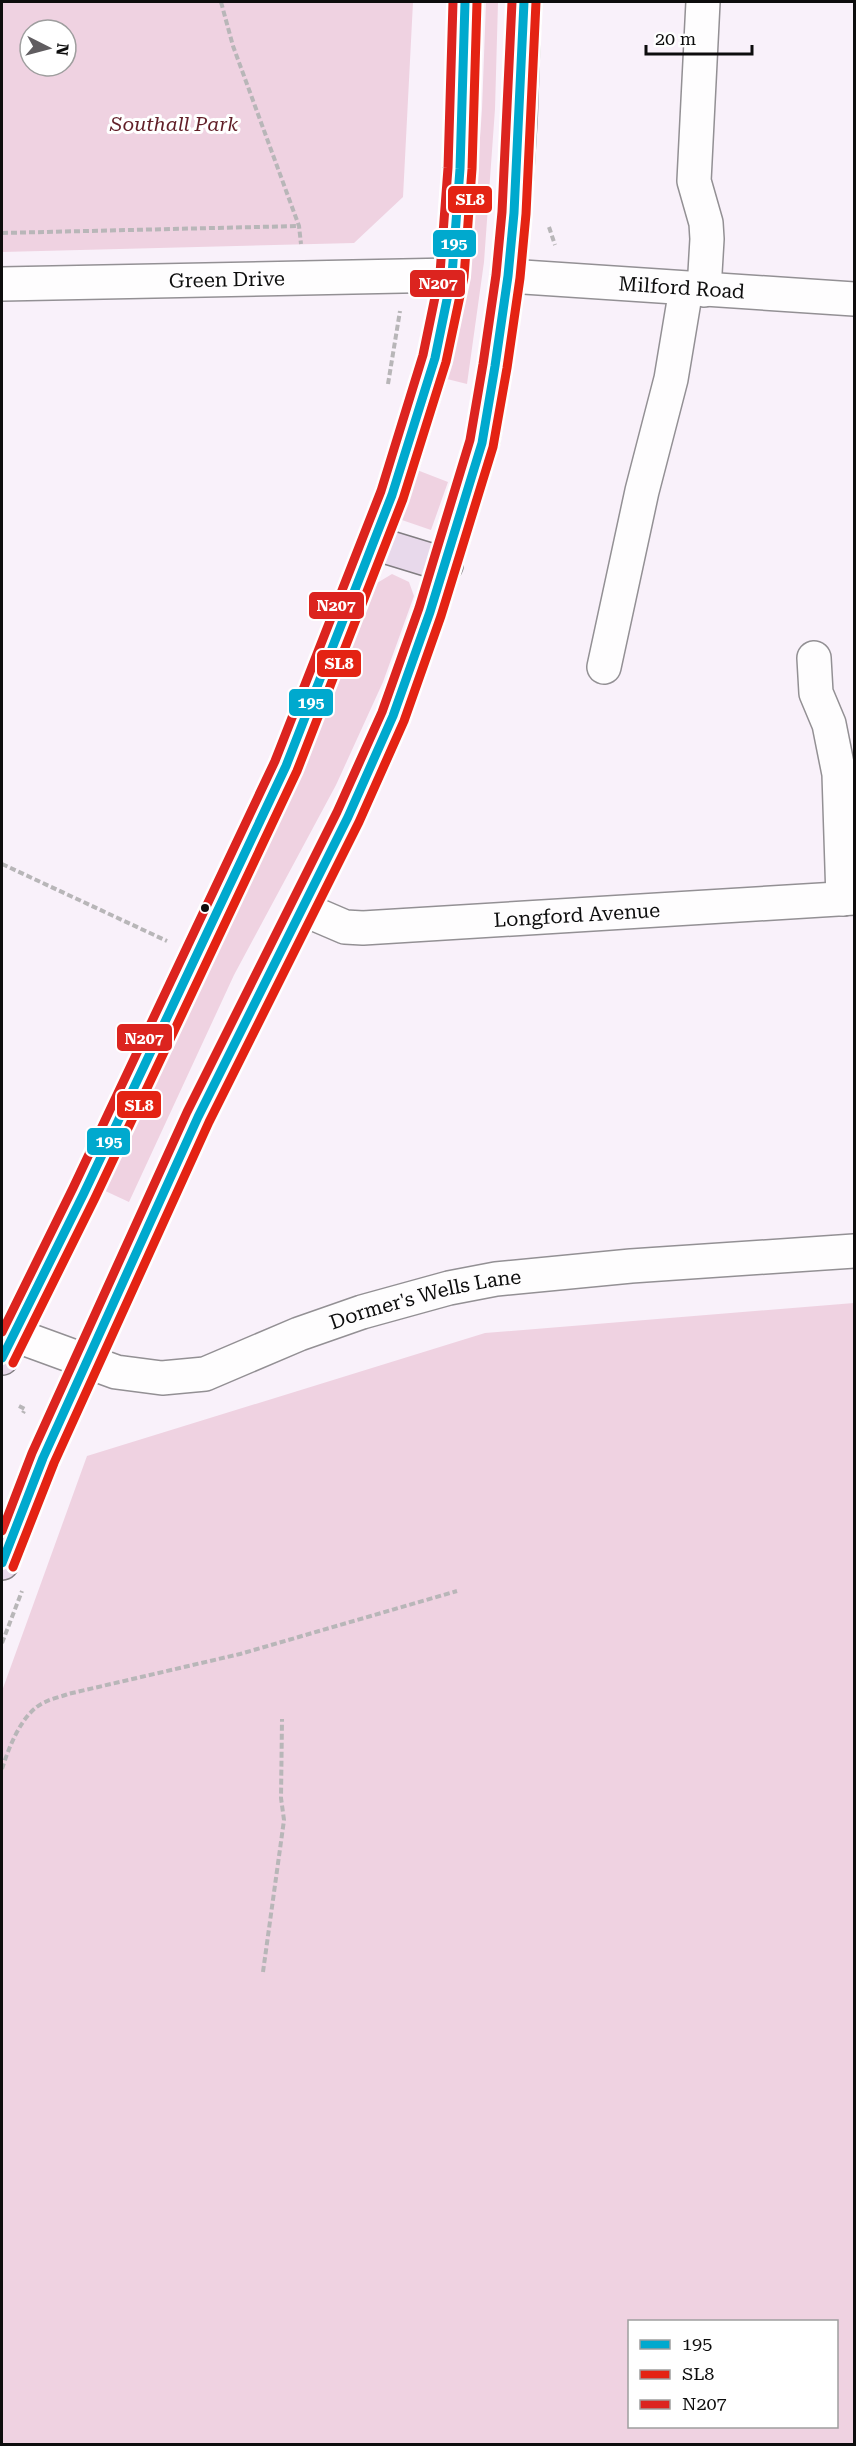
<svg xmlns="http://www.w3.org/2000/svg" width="856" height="2446" font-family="'Roboto Serif',serif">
  <rect width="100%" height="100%" fill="#f9f1fa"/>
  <path fill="#efd2e1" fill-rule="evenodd" d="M 2,2 L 413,2 L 403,197 L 354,243 L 2,252 ZM 30,30 L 66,30 L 66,66 L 30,66 Z
    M 486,2 L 498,2 L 495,109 L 484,262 L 467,384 L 447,379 L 472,253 L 482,109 Z
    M 417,470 L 448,482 L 431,530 L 399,519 Z
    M 392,574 L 409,582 L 414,596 L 383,682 L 336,785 L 234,975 L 129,1202 L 101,1189 L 304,758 L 377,583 Z
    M 854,1303 L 854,2444 L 2,2444 L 2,1691 L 87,1456 L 485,1333 ZM 630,2322 L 836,2322 L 836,2426 L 630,2426 Z"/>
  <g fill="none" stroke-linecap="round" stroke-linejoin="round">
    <g stroke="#939094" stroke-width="36">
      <g id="minor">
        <path d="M 703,2 L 694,181 L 706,223 L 707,239 L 704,290"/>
        <path id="s1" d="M 508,276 L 854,299"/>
        <path id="s2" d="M 2,284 L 452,275"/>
        <path d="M 814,658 L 816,693 L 829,724 L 839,774 L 843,899"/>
        <path d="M 604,667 L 642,491 L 671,379 L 686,289"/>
        <path id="s3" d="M 303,909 L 345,927 L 363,928 L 854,898"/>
        <path id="s4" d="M 12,1334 L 116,1372 L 162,1378 L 205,1374 L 299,1334 L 362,1312 L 449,1288 L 496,1279 L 631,1266 L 854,1251"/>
      </g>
    </g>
    <g stroke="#817d81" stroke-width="36">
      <path id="major" d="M 374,543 L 446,565
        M 2,1358 L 84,1193 L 286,766 L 392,495 L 435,358 L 452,275 L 460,169 L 465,2
        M 2,1563 L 43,1458 L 198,1117 L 348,817 L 393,716 L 430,612 L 482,443 L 495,366 L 508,276 L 514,213 L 520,118 L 524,2"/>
    </g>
    <path stroke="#b8b6b8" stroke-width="4" stroke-dasharray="6 3" stroke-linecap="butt" d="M 221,2 L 233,46 L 299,226 L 301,244
      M 549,227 L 555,245
      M 2,233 L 299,226
      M 388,384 L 400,311
      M 2,864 L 167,941
      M 19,1406 L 25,1409 L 23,1413
      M 2,1643 L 22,1591
      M 2,1769 C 9,1747 22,1712 45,1702 C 52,1698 61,1697 68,1694 L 240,1654 L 457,1591
      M 263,1972 L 284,1820 L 281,1798 L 282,1719"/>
    <use href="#minor" stroke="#fefdfe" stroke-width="33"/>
    <use href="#major" stroke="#e8d9eb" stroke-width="33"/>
    <g stroke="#fff" stroke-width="14">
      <path id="bus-1" d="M 2,1358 L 84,1193 L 286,766 L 392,495 L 435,358 L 452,275 L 460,169 L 465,2
        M 2,1563 L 43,1458 L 198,1117 L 348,817 L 393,716 L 430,612 L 482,443 L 495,366 L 508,276 L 514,213 L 524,2"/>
    </g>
    <g stroke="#fff" stroke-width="14">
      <path id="bus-2" d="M 13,1363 L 95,1198 L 297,771 L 403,499 L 446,362 L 464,277 L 472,169 L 477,2
        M 13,1567 L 54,1463 L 209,1122 L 359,822 L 404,721 L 441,616 L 493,447 L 507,368 L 520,278 L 526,214 L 536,2"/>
    </g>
    <g stroke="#fff" stroke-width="14">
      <path id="bus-3" d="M 2,1332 L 73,1188 L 275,761 L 381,491 L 423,355 L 440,273 L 448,168 L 453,2
        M 2,1531 L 32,1453 L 187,1112 L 337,812 L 382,712 L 419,608 L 470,440 L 483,364 L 496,275 L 502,212 L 512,2"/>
    </g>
    <use href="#bus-1" stroke="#00a9ce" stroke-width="9"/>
    <use href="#bus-2" stroke="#e42313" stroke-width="9"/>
    <use href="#bus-3" stroke="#dc241f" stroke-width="9"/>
  </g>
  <circle fill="#0d0d0d" stroke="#fff" stroke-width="2" cx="205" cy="908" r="5"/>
  <g text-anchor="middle" stroke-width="6" stroke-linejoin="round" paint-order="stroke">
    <g font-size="20" font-style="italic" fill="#621f28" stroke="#fff">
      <text x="174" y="131">Southall Park</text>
    </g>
    <g font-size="20" fill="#0d0d0d" stroke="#fff">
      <text dy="7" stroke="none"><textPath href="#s2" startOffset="225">Green Drive</textPath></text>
      <text dy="7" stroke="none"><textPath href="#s1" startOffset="174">Milford Road</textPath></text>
      <text dy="7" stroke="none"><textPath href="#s3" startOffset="278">Longford Avenue</textPath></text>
      <text dy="7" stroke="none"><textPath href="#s4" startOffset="434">Dormer's Wells Lane</textPath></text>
    </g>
  </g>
  <g stroke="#fff" stroke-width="2">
    <rect x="447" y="185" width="46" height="29" rx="6" fill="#e42313"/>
    <rect x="432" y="229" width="45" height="29" rx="6" fill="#00a9ce"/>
    <rect x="409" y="269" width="57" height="29" rx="6" fill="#dc241f"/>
    <rect x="308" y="591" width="57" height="29" rx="6" fill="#dc241f"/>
    <rect x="316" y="649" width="46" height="29" rx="6" fill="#e42313"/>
    <rect x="288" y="688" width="46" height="29" rx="6" fill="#00a9ce"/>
    <rect x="116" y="1023" width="57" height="29" rx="6" fill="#dc241f"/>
    <rect x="116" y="1090" width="46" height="29" rx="6" fill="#e42313"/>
    <rect x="86" y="1127" width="45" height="29" rx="6" fill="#00a9ce"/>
  </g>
  <g font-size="16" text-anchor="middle" font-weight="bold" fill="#fff">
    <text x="470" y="205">SL8</text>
    <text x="454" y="249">195</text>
    <text x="438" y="289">N207</text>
    <text x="336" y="611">N207</text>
    <text x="339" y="669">SL8</text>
    <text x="311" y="708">195</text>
    <text x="144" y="1044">N207</text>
    <text x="139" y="1111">SL8</text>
    <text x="109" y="1147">195</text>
  </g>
  <rect width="856" height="2446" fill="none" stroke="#0d0d0d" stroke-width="6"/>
  <rect x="628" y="2320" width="210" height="108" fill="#ffffff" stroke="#9e9e9e" stroke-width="1.5"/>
  <rect x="640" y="2340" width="30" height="9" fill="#00a9ce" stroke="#9e9e9e" stroke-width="1.5"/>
  <text x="682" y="2350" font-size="18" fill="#0d0d0d">195</text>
  <rect x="640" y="2370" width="30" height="9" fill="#e42313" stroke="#9e9e9e" stroke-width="1.5"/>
  <text x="682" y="2380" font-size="18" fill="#0d0d0d">SL8</text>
  <rect x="640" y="2400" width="30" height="9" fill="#dc241f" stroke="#9e9e9e" stroke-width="1.5"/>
  <text x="682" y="2410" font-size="18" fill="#0d0d0d">N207</text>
  <g transform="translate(48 48) rotate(96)"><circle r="28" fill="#ffffff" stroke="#9e9e9e" stroke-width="1.5"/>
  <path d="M0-4.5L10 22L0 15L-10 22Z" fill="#605d60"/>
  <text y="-9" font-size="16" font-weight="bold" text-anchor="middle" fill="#0d0d0d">N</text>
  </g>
  <path d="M646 45v9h106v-9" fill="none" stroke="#0d0d0d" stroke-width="3"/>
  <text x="655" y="45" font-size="18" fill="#0d0d0d" stroke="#ffffff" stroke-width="4.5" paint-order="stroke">20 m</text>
</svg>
